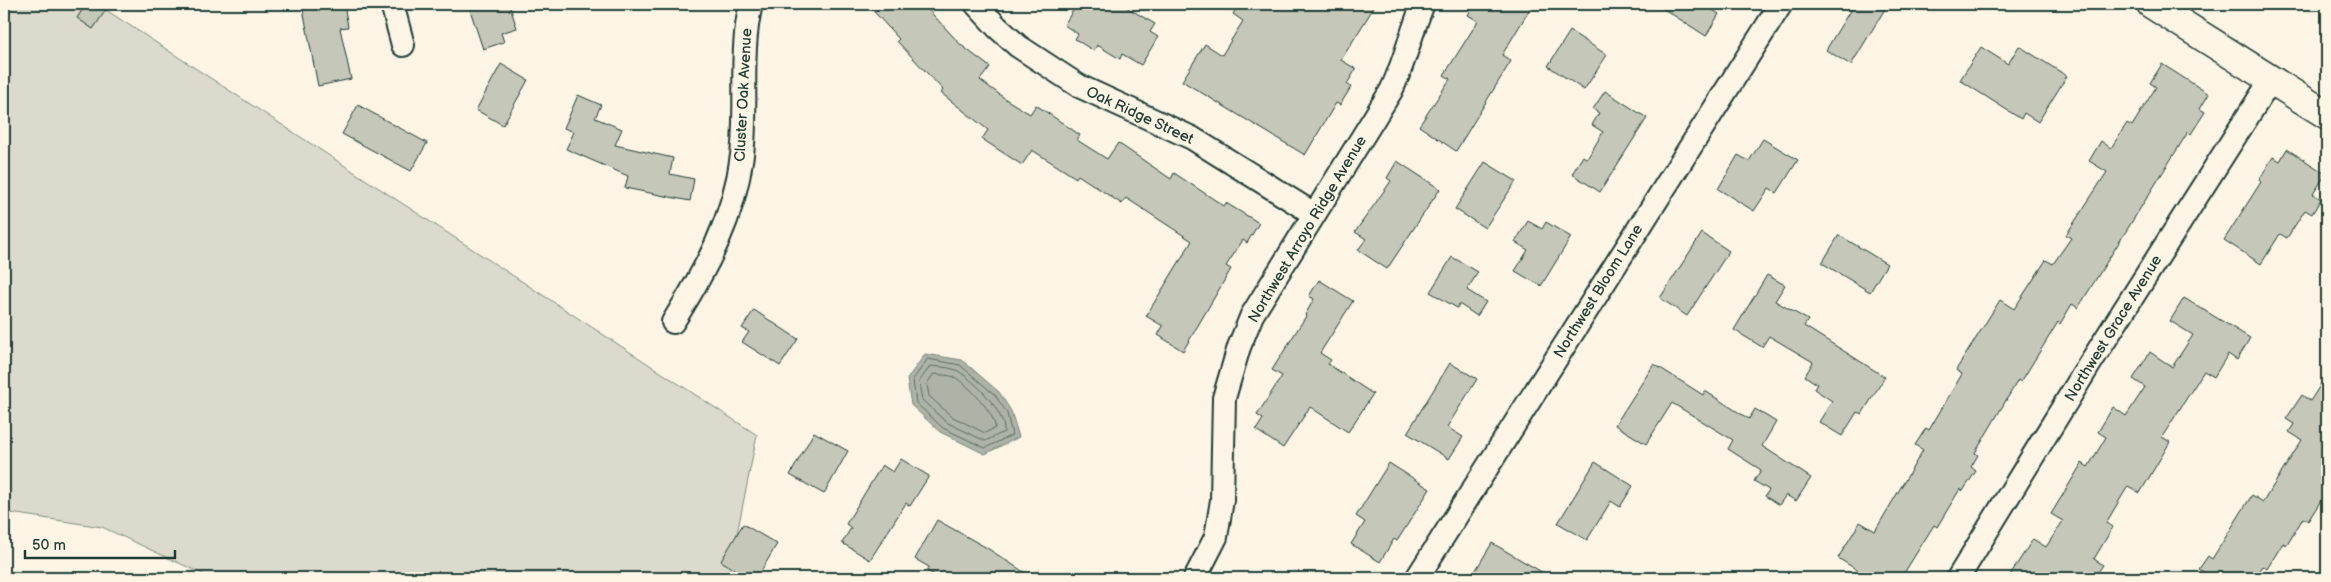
<svg xmlns="http://www.w3.org/2000/svg" width="2331" height="582" font-family="'Balsamiq Sans',sans-serif">
  <rect width="100%" height="100%" fill="#fcf5e5"/>
  <filter id="ink" filterUnits="userSpaceOnUse"><feTurbulence type="fractalNoise" baseFrequency=".02" numOctaves="2"/><feDisplacementMap in="SourceGraphic" scale="10" xChannelSelector="R" yChannelSelector="G"/><feConvolveMatrix kernelMatrix="1 2 1 2 8 2 1 2 1" color-interpolation-filters="sRGB"/></filter>
  <g filter="url(#ink)">
    <path fill="#dcdacc" stroke="#7e8c80" d="M 4,4 L 100,4 L 100,6 L 757,435 L 728,578 L 211,578 L 102,527 L 4,512 Z"/>
    <path fill="#aeb3a7" stroke="#758479" d="M 925,354 L 962,360 L 999,392 L 1011,411 L 1019,437 L 985,454 L 940,432 L 911,405 L 907,379 Z"/>
    <g fill="none" stroke-linecap="round" stroke-linejoin="round">
      <path stroke="#586c62" stroke-width="1" d="M 928,359 L 960,365 L 995,395 L 1007,413 L 1012,435 L 985,448 L 943,428 L 916,403 L 913,380 Z
        M 931,366 C 939,367 951,367 958,371 C 975,381 1005,411 1004,432 L 985,441 L 946,422 L 922,400 L 919,382 Z
        M 934,374 C 940,375 949,375 954,377 C 967,383 996,414 995,428 L 985,433 L 951,416 L 929,396 L 927,384 Z"/>
    </g>
    <path fill="#c5c7b9" stroke="#1f3d34" d="M 86,4 L 110,4 L 93,29 L 77,18 Z
      M 302,4 L 344,4 L 348,27 L 340,28 L 351,79 L 318,86 Z
      M 468,4 L 509,4 L 517,28 L 501,33 L 504,42 L 483,49 Z
      M 867,4 L 923,4 L 961,45 L 990,67 L 980,80 L 1007,100 L 1030,114 L 1036,105 L 1080,135 L 1077,140 L 1107,159 L 1118,143 L 1171,179 L 1174,173 L 1224,206 L 1226,203 L 1259,223 L 1247,243 L 1243,240 L 1226,266 L 1231,269 L 1183,351 L 1158,335 L 1163,326 L 1146,316 L 1192,241 L 1126,198 L 1122,204 L 1078,175 L 1076,178 L 1032,150 L 1022,165 L 982,139 L 988,130 L 941,93 L 943,90 L 897,41 L 899,39 Z
      M 1077,4 L 1121,4 L 1155,24 L 1150,32 L 1158,37 L 1141,65 L 1122,54 L 1120,59 L 1097,45 L 1094,51 L 1075,39 L 1078,34 L 1064,25 Z
      M 1239,4 L 1376,4 L 1341,60 L 1356,69 L 1347,84 L 1351,87 L 1340,105 L 1336,103 L 1305,155 L 1182,81 L 1205,44 L 1222,55 L 1243,21 L 1233,14 Z
      M 1474,4 L 1533,4 L 1502,55 L 1511,61 L 1456,151 L 1419,126 L 1450,79 L 1444,75 L 1478,21 L 1468,15 Z
      M 1656,4 L 1717,4 L 1713,10 L 1719,14 L 1706,36 Z
      M 1854,4 L 1888,4 L 1851,65 L 1826,50 Z
      M 1570,31 L 1607,55 L 1584,90 L 1548,66 Z
      M 2019,46 L 2067,76 L 2038,122 L 2024,113 L 2021,119 L 1960,80 L 1981,47 L 2008,64 Z
      M 501,64 L 528,80 L 503,125 L 476,110 Z
      M 2162,64 L 2209,94 L 2200,109 L 2205,112 L 2191,134 L 2188,132 L 2078,308 L 2072,304 L 2060,324 L 2058,322 L 2021,382 L 2018,380 L 1975,453 L 1978,455 L 1971,467 L 1976,471 L 1963,491 L 1960,489 L 1937,527 L 1934,525 L 1901,578 L 1870,578 L 1838,558 L 1860,522 L 1875,531 L 1923,450 L 1915,445 L 1926,428 L 1929,430 L 1962,374 L 1956,370 L 2000,300 L 2014,309 L 2046,260 L 2053,264 L 2071,238 L 2066,235 L 2107,172 L 2089,161 L 2101,141 L 2111,148 L 2127,123 L 2132,126 L 2156,87 L 2150,83 Z
      M 1605,91 L 1647,118 L 1600,192 L 1572,174 L 1583,156 L 1587,159 L 1603,132 L 1592,125 L 1599,113 L 1593,109 Z
      M 578,95 L 601,105 L 595,118 L 622,129 L 615,145 L 673,158 L 670,174 L 694,179 L 690,201 L 625,188 L 628,176 L 566,149 L 574,132 L 564,128 Z
      M 358,105 L 427,143 L 411,171 L 342,134 Z
      M 1763,139 L 1798,160 L 1777,193 L 1769,188 L 1754,211 L 1718,189 L 1738,155 L 1749,161 Z
      M 2287,149 L 2326,174 L 2313,194 L 2321,199 L 2312,214 L 2305,210 L 2287,238 L 2280,234 L 2261,264 L 2224,240 L 2261,182 L 2259,180 L 2273,157 L 2280,161 Z
      M 1397,161 L 1440,189 L 1387,269 L 1358,250 L 1366,239 L 1355,232 L 1391,181 L 1387,178 Z
      M 1485,162 L 1516,181 L 1485,228 L 1455,209 Z
      M 1528,221 L 1542,229 L 1546,222 L 1571,237 L 1541,286 L 1515,271 L 1528,250 L 1515,242 Z
      M 1702,233 L 1729,251 L 1687,316 L 1660,298 Z
      M 1839,235 L 1887,264 L 1870,292 L 1822,263 Z
      M 1452,257 L 1478,272 L 1467,290 L 1486,302 L 1477,316 L 1459,304 L 1457,308 L 1430,292 Z
      M 1767,275 L 1785,285 L 1775,301 L 1808,320 L 1804,326 L 1885,377 L 1862,414 L 1857,412 L 1842,436 L 1819,422 L 1832,401 L 1814,389 L 1817,384 L 1805,376 L 1813,362 L 1769,336 L 1762,347 L 1734,330 Z
      M 1319,280 L 1353,301 L 1320,353 L 1331,360 L 1328,364 L 1373,394 L 1348,432 L 1310,407 L 1283,448 L 1256,430 L 1263,419 L 1257,415 L 1282,376 L 1272,370 L 1306,316 L 1305,315 L 1314,299 L 1309,296 Z
      M 2184,298 L 2250,338 L 2237,360 L 2228,354 L 2214,377 L 2204,371 L 2162,437 L 2170,442 L 2140,493 L 2128,486 L 2106,523 L 2113,527 L 2094,559 L 2103,565 L 2094,578 L 2008,578 L 2033,539 L 2046,547 L 2063,521 L 2051,514 L 2082,463 L 2088,467 L 2106,437 L 2098,432 L 2113,407 L 2126,416 L 2145,387 L 2133,379 L 2150,352 L 2172,367 L 2193,335 L 2170,321 Z
      M 754,310 L 798,339 L 780,366 L 742,342 L 749,332 L 742,328 Z
      M 1450,363 L 1477,379 L 1447,427 L 1463,437 L 1449,459 L 1407,433 Z
      M 1654,364 L 1703,395 L 1705,391 L 1749,419 L 1755,409 L 1776,422 L 1762,446 L 1811,478 L 1796,501 L 1786,495 L 1779,505 L 1765,496 L 1769,490 L 1754,481 L 1761,470 L 1728,449 L 1733,440 L 1672,403 L 1646,444 L 1615,425 Z
      M 2327,375 L 2327,491 L 2308,521 L 2303,518 L 2287,545 L 2283,543 L 2267,569 L 2263,566 L 2255,578 L 2213,578 L 2199,569 L 2208,556 L 2212,559 L 2252,495 L 2263,502 L 2302,440 L 2289,432 L 2294,424 L 2286,419 L 2302,395 L 2310,401 Z
      M 814,432 L 848,451 L 824,494 L 790,475 Z
      M 901,459 L 929,476 L 910,506 L 906,503 L 870,560 L 842,543 L 851,528 L 846,524 L 882,465 L 893,472 Z
      M 1595,462 L 1633,486 L 1620,507 L 1611,501 L 1587,540 L 1558,523 Z
      M 1389,463 L 1430,489 L 1397,541 L 1394,539 L 1380,562 L 1351,544 L 1365,522 L 1356,516 Z
      M 937,520 L 987,548 L 1033,578 L 940,578 L 927,571 L 929,567 L 915,559 Z
      M 743,524 L 777,544 L 757,578 L 749,578 L 721,561 Z
      M 1492,543 L 1552,578 L 1471,578 Z"/>
    <g fill="none" stroke-linecap="round" stroke-linejoin="round">
      <g stroke="#1f3d34" stroke-width="26">
        <path id="street" d="M 392,4 L 403,45
          M 976,4 L 997,27 L 1018,46 L 1079,86 L 1192,138 L 1314,214
          M 673,322 C 706,269 734,219 742,155 C 748,104 739,54 751,4
          M 1195,578 L 1216,537 L 1222,500 L 1224,398 L 1239,347 L 1252,315 L 1391,91 C 1405,62 1411,32 1423,4
          M 1417,578 L 1781,4
          M 1958,578 L 2089,365 L 2271,80"/>
      </g>
      <g stroke="#1f3d34" stroke-width="31">
        <path id="secondary" d="M 2151,4 L 2327,115"/>
      </g>
      <use href="#street" stroke="#fcf5e5" stroke-width="22"/>
      <use href="#secondary" stroke="#fcf5e5" stroke-width="28"/>
    </g>
  </g>
  <g text-anchor="middle" stroke-width="4" stroke-linejoin="round" paint-order="stroke">
    <g font-size="15" fill="#1f3d34" stroke="#fcf5e5">
      <text transform="translate(743 95) rotate(-87)" y="5">Cluster Oak Avenue</text>
      <text transform="translate(1140 115) rotate(25)" y="5">Oak Ridge Street</text>
      <text transform="translate(1307 229) rotate(-59)" y="5">Northwest Arroyo Ridge Avenue</text>
      <text transform="translate(1598 291) rotate(-58)" y="5">Northwest Bloom Lane</text>
      <text transform="translate(2113 328) rotate(-58)" y="5">Northwest Grace Avenue</text>
    </g>
  </g>
  <rect width="2331" height="582" fill="none" stroke="#fcf5e5" stroke-width="20"/>
  <rect x="10" y="10" width="2311" height="562" fill="none" stroke="#1f3d34" stroke-width="2" filter="url(#ink)"/>
  <path d="M25 550v8h150v-8" fill="none" stroke="#1f3d34" stroke-width="2.5"/>
  <text x="32" y="550" font-size="15" fill="#1f3d34" stroke="#fcf5e5" stroke-width="4" paint-order="stroke">50 m</text>
</svg>
